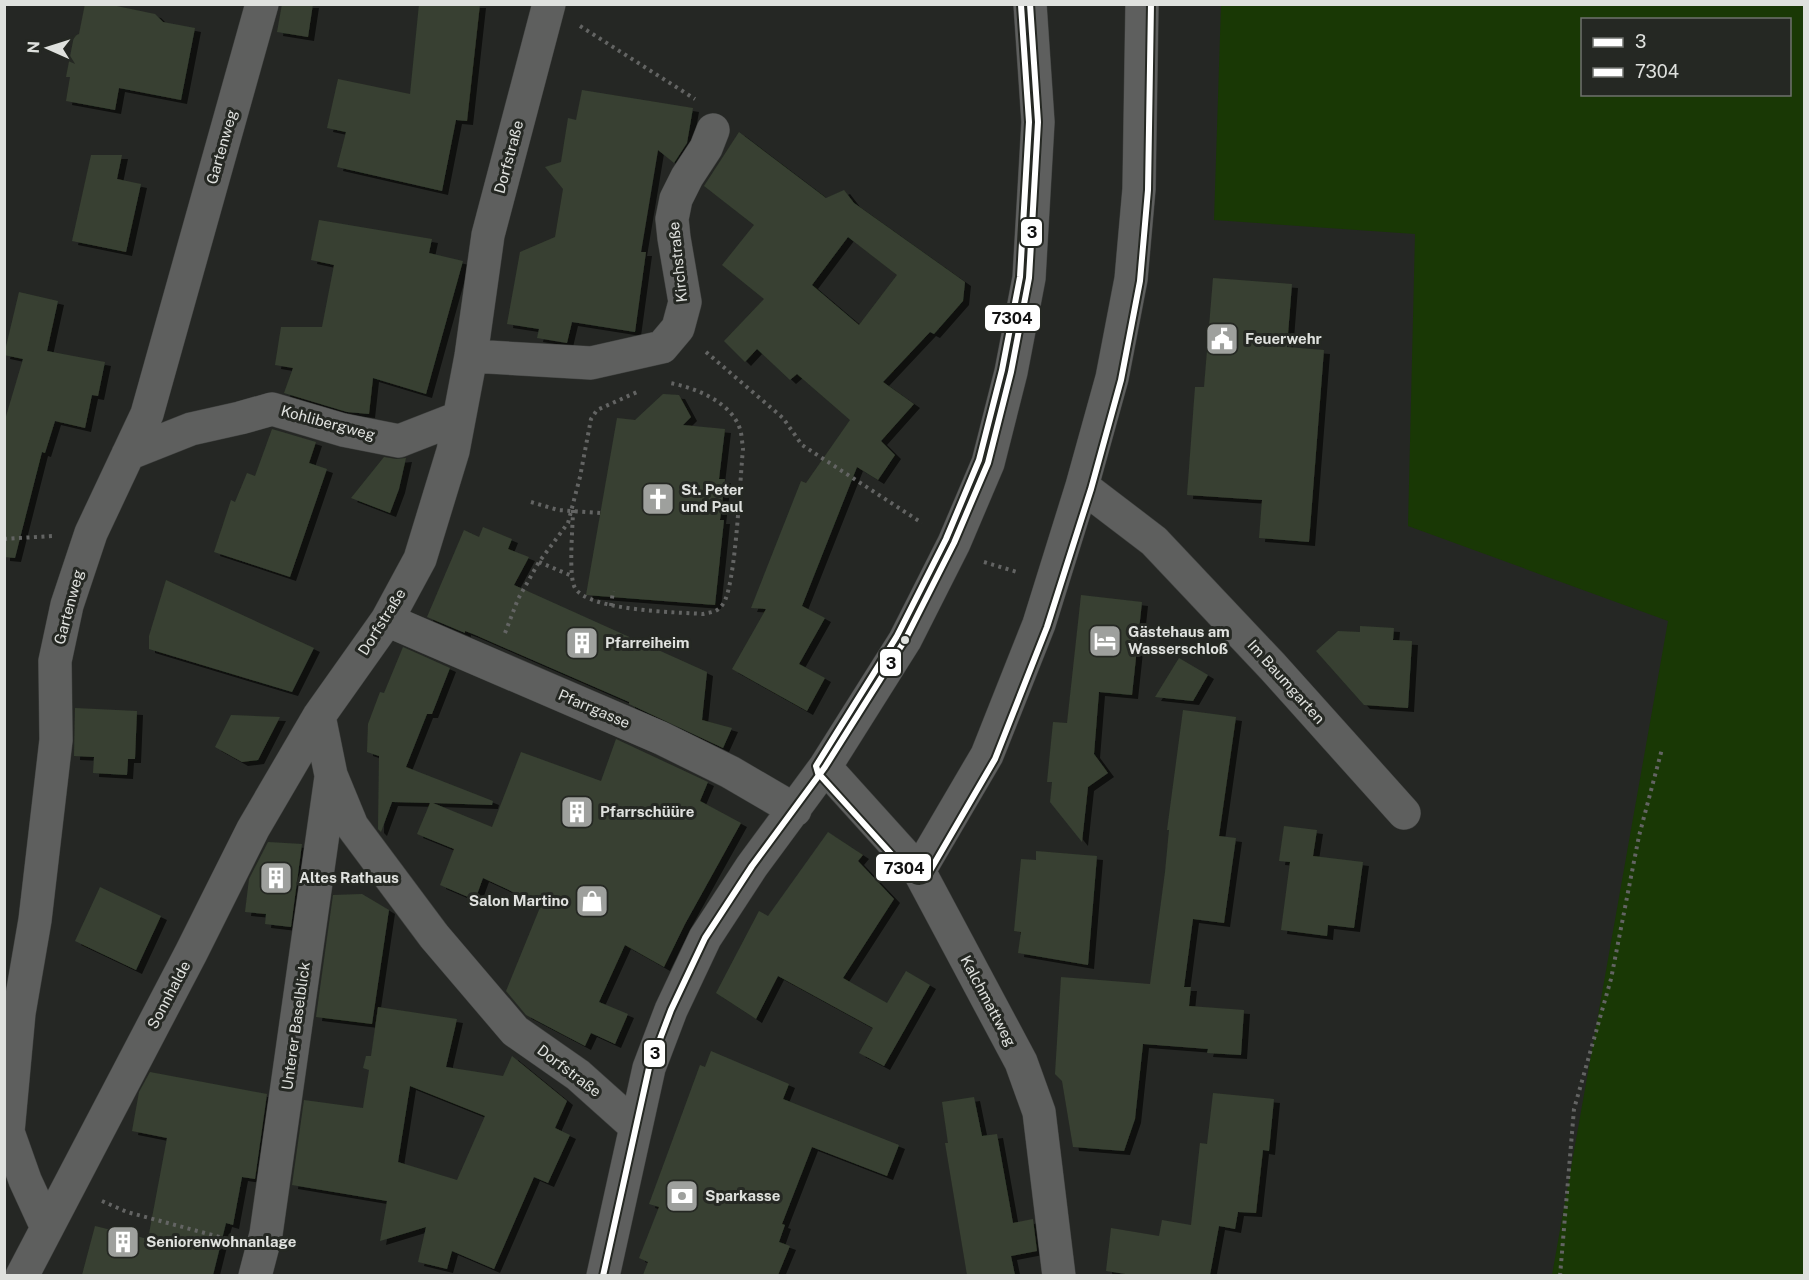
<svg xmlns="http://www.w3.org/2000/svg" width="1809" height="1280" font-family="'Public Sans',sans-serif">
  <defs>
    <filter id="shadow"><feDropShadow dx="6" dy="4" stdDeviation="0" flood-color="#0009"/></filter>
  </defs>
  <rect width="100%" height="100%" fill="#252724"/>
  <path fill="#193805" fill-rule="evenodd" d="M 1221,5 L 1804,5 L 1804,1275 L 1552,1275 L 1668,621 L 1408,526 L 1415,234 L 1214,220 ZM 1582,20 L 1790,20 L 1790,94 L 1582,94 Z"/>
  <path fill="#374031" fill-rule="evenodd" filter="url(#shadow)" d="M 85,4 L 107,4 L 155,14 L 163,22 L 195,28 L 181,100 L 119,88 L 115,110 L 66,101 L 70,77 L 66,77 L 74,36 L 79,34 Z
    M 282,4 L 313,4 L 308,37 L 277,32 Z
    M 419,4 L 480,4 L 467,121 L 456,120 L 442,191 L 337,167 L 346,132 L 327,128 L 338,79 L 410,94 Z
    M 582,90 L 693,108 L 687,143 L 674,163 L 658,150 L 641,252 L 646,252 L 635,332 L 572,322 L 567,343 L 537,338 L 539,329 L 507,324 L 520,252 L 555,237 L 563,189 L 545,167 L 561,162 L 568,118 L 576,120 Z
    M 739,132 L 826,198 L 844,190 L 854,203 L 965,282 L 963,301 L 934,334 L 930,332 L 883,382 L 914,404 L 881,441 L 895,455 L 878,480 L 857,467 L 802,606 L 825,618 L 799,664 L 825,678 L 807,711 L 732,669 L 766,609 L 751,608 L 801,481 L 806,483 L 850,420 L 797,374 L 790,380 L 757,349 L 745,362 L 724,341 L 764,299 L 722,265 L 754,225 L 704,186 ZM 848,237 L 897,275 L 859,325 L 812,285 Z
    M 91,155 L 122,155 L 117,179 L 141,184 L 126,252 L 72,241 Z
    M 319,220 L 432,239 L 429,253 L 463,261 L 426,394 L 373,378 L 369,414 L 347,412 L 284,393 L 293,368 L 275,365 L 281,327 L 322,327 L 334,265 L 311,260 Z
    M 1213,278 L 1292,284 L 1287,347 L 1324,350 L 1309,542 L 1259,538 L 1262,500 L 1187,495 L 1195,387 L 1204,387 Z
    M 19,292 L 58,301 L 47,351 L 105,362 L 98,396 L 92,395 L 85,428 L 55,421 L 45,453 L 42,452 L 15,558 L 4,557 L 4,423 L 23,359 L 4,355 Z
    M 663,394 L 679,395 L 691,417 L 683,425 L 725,429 L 719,479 L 725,479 L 720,520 L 724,520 L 715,605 L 586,595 L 617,418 L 635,420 Z
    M 272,429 L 316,442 L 309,463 L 327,469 L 290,577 L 214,552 L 231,500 L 235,502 L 247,473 L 255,476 Z
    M 384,457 L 396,459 L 406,458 L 399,489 L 390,513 L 351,498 Z
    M 483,527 L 512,539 L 508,549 L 529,557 L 514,585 L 707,672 L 702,720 L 732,728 L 723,748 L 629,704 L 629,702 L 473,634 L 465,631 L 465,633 L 427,617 L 464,530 L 479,537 Z
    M 166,580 L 314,648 L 292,692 L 149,649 L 149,636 Z
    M 1081,595 L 1142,602 L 1132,695 L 1099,692 L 1094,754 L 1108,773 L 1088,787 L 1082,842 L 1050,802 L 1052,782 L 1047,782 L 1053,722 L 1067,723 Z
    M 1360,626 L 1394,628 L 1393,640 L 1412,641 L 1408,708 L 1364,705 L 1316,651 L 1338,631 L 1360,632 Z
    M 403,647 L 450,668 L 432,714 L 427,714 L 406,767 L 493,801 L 492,805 L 433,803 L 492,827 L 521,752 L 601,781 L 616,739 L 708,782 L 700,801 L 741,823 L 685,924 L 664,967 L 625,945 L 599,1002 L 628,1014 L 615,1044 L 591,1033 L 585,1046 L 526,1015 L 506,991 L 541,905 L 483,878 L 475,900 L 440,885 L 454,849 L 417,834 L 430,803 L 392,802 L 381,832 L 378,829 L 379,756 L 367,752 L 368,724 L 380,692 L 384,693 Z
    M 1179,658 L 1208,675 L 1193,701 L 1155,697 Z
    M 75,708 L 137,711 L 135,759 L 128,759 L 127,775 L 93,773 L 94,757 L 74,756 Z
    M 1183,710 L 1236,717 L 1219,836 L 1236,838 L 1224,923 L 1193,919 L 1184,987 L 1191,987 L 1189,1006 L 1244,1010 L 1241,1055 L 1207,1053 L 1208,1049 L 1143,1044 L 1135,1119 L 1124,1151 L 1073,1147 L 1062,1081 L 1055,1074 L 1061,977 L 1150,984 L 1165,872 L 1169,830 L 1167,830 Z
    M 231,715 L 280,717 L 258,760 L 242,762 L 215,747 Z
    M 1284,826 L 1317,830 L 1313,856 L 1363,862 L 1354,928 L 1328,925 L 1327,936 L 1281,930 L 1290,862 L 1279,861 Z
    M 828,832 L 863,855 L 858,861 L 894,899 L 843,978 L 887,1003 L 906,971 L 930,985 L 884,1066 L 859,1053 L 873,1028 L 778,976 L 756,1019 L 716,993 L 759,911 L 768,916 Z
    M 268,842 L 302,844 L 291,927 L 265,924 L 266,914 L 245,912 L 249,879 Z
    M 1036,851 L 1097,856 L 1088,965 L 1018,953 L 1021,932 L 1014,931 L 1021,859 L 1036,860 Z
    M 100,887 L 161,916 L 136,970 L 75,941 Z
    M 362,894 L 389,910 L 372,1024 L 316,1017 L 333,895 Z
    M 378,1007 L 457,1019 L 446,1067 L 503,1076 L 512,1056 L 567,1101 L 555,1128 L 570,1135 L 548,1183 L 534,1177 L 494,1269 L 452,1251 L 447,1269 L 418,1262 L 426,1227 L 380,1241 L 387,1201 L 292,1185 L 304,1100 L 363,1108 L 369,1070 L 363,1068 L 366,1056 L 371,1056 ZM 410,1086 L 485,1116 L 457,1180 L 398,1162 Z
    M 711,1051 L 789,1084 L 783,1099 L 899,1145 L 887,1176 L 812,1147 L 782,1224 L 785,1225 L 779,1242 L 790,1246 L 778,1275 L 643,1275 L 648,1262 L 639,1258 L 659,1207 L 649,1204 L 700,1065 L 705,1067 Z
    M 150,1072 L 267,1094 L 255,1179 L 242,1177 L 233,1225 L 226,1223 L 213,1275 L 82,1275 L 95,1226 L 148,1239 L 167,1138 L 132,1131 L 139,1092 Z
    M 1213,1093 L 1274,1099 L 1269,1151 L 1263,1150 L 1256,1213 L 1238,1212 L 1235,1229 L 1219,1226 L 1210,1275 L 1132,1275 L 1106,1271 L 1111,1228 L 1159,1236 L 1162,1220 L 1191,1225 L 1200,1143 L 1207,1144 Z
    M 974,1097 L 982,1136 L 997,1134 L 1013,1223 L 1033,1219 L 1037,1251 L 1011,1256 L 1015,1275 L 967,1275 L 945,1143 L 948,1143 L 942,1102 Z"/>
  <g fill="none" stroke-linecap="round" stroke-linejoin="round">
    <g stroke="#404240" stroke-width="34">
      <path id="minor" d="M 471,356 L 591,363 L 662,347 L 678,328 L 685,302 L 674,238 L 672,219 L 676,199 L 687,177 L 706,148 L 713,130
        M 128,454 L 191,429 L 240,418 L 272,409 L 343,430 L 399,441 L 458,418
        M 1082,486 L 1154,541 L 1273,667 L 1404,813
        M 387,620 L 661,738 L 730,772 L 795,810
        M 319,716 L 331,775 L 352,826 L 434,936 L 515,1031 L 578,1075 L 635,1126
        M 825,767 L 919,871 L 1021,1062 L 1039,1112 L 1059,1276
        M 919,871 L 987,755 L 1039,624 L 1082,486 L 1112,378 L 1131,279 L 1139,189 L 1142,4
        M 47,1228 L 25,1180 L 8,1132 L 19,1013 L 35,920 L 56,740 L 55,661 L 67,605 L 91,533 L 147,414 L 262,4
        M 22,1276 L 191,953 L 253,829 L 319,716 L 387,620 L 420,559 L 453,451 L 471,356 L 488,235 L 549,4
        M 255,1276 L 266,1234 L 331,777
        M 603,1276 L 649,1068 L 671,1010 L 705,938 L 752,866 L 825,767 L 905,640 L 954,543 L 988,463 L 1011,372 L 1029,278 L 1038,122 L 1030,4"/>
    </g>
    <path stroke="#636463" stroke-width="4" stroke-dasharray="3 4.5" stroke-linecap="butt" d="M 580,26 L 695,99
      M 706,352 L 783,418 L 802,445 L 922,523
      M 531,502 L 558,510 L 600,513
      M 573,510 C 573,525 568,576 575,588 C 589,611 676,612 703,614 C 712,612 718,612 723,604 C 736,586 740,477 743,449 C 742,443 742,435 740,429 C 731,402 696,388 670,383
      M 4,539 L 52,536
      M 539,562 L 572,576
      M 984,562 L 1017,572
      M 611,606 L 613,591
      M 505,633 L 518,599 L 539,562 L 568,523 L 580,477 L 591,419 L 597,410 L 637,392
      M 102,1201 L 127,1212 L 227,1239
      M 1560,1276 L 1574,1109 L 1611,979 L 1639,836 L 1662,749"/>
    <use href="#minor" stroke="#5e5f5e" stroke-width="33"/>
    <g stroke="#252823" stroke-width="10">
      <path id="bus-1" d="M 603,1276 L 649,1068 L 671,1010 L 705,938 L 752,866 L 825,767 L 905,640 L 954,543 L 988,463 L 1011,372 L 1029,278 L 1038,122 L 1030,4"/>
    </g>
    <g stroke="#252823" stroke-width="10">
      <path id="bus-2" d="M 1021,5 L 1029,122 L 1020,277 L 1002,370 L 979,460 L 946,539 L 897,636 L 816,766 L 818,773 L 912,877 C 917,881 923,881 927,876 L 995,759 L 1047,627 L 1091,489 L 1121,380 L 1140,281 L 1148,190 L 1151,4"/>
    </g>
    <use href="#bus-1" stroke="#fff" stroke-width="6"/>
    <use href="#bus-2" stroke="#fff" stroke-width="6"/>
  </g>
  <defs>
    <g id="civic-square" transform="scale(1.725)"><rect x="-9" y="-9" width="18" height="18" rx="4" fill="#9ea09d" stroke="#252823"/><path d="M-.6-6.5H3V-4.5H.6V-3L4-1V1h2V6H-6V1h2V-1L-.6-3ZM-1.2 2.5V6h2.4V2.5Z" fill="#fff"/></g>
    <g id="church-square" transform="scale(1.725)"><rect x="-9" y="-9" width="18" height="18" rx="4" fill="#9ea09d" stroke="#252823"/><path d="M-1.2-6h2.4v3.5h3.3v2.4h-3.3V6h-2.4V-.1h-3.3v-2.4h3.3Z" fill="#fff"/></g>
    <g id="hotel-square" transform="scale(1.725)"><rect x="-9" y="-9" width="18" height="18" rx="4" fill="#9ea09d" stroke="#252823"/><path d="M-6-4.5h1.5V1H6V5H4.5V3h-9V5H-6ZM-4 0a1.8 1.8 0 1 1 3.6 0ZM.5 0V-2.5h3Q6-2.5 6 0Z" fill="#fff"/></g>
    <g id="building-square" transform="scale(1.725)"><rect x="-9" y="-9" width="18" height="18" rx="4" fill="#9ea09d" stroke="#252823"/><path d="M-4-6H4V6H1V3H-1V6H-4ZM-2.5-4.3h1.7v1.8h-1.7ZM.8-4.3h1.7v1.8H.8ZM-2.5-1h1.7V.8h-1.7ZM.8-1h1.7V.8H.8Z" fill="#fff"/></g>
    <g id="shop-square" transform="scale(1.725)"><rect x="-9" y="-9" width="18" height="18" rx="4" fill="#9ea09d" stroke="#252823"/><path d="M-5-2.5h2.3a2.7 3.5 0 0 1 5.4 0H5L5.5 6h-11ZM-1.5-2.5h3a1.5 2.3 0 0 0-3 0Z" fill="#fff"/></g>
    <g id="bank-square" transform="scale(1.725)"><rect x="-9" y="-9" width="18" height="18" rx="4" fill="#9ea09d" stroke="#252823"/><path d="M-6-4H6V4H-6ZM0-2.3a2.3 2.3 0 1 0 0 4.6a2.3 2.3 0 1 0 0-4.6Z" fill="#fff"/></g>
  </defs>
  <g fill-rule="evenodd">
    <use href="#civic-square" x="1222" y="339"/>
    <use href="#church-square" x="658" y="499"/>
    <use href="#hotel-square" x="1105" y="641"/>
    <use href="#building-square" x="582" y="643"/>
    <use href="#building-square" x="577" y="812"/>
    <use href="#building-square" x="276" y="878"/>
    <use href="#shop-square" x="592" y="901"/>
    <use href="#bank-square" x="682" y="1196"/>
    <use href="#building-square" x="123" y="1242"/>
  </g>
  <circle fill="#dfe1de" stroke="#252823" stroke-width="2" cx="905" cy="640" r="5"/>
  <g text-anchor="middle" stroke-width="6" stroke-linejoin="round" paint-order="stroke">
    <g font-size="15" fill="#dfe1de" stroke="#252823">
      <text transform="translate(222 147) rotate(-74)" y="5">Gartenweg</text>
      <text transform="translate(509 157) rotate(-75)" y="5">Dorfstraße</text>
      <text transform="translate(678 262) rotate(-96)" y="5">Kirchstraße</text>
      <text transform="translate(328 423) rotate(15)" y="5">Kohlibergweg</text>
      <text transform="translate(69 607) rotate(-75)" y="5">Gartenweg</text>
      <text transform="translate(382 622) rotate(-58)" y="5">Dorfstraße</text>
      <text transform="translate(1286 682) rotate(48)" y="5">Im Baumgarten</text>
      <text transform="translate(594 709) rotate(23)" y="5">Pfarrgasse</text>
      <text transform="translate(169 995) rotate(-62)" y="5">Sonnhalde</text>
      <text transform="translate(988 1001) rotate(62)" y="5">Kalchmattweg</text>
      <text transform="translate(296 1026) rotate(-82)" y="5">Unterer Baselblick</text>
      <text transform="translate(569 1071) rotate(37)" y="5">Dorfstraße</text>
    </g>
    <g font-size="15" font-weight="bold" fill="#dfe1de" stroke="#252823" text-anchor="start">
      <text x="1245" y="344">Feuerwehr</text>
      <text x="681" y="495">St. Peter<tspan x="681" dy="17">und Paul</tspan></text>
      <text x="1128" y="637">Gästehaus am<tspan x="1128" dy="17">Wasserschloß</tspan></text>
      <text x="605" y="648">Pfarreiheim</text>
      <text x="600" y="817">Pfarrschüüre</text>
      <text x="299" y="883">Altes Rathaus</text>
      <text x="569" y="906" text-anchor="end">Salon Martino</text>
      <text x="705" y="1201">Sparkasse</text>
      <text x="146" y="1247">Seniorenwohnanlage</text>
    </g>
  </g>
  <g stroke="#252823" stroke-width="2">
    <rect x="1020" y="218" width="23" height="29" rx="6" fill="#fff"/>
    <rect x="984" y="304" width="57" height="28" rx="6" fill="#fff"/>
    <rect x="879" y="648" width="23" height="29" rx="6" fill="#fff"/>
    <rect x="875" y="853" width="57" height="29" rx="6" fill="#fff"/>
    <rect x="643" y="1039" width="23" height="29" rx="6" fill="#fff"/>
  </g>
  <g font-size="16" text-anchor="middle" font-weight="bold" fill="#111">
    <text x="1032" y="238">3</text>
    <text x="1012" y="324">7304</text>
    <text x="891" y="669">3</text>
    <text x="904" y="874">7304</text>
    <text x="655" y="1059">3</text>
  </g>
  <rect width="1809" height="1280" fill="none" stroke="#dfe1de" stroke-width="12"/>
  <rect x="1581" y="18" width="210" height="78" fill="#252823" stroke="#6f726e" stroke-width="1.5"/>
  <rect x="1593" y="38" width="30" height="9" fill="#ffffff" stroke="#6f726e" stroke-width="1.5"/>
  <text x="1635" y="48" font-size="18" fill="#dfe1de">3</text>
  <rect x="1593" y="68" width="30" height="9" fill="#ffffff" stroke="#6f726e" stroke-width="1.5"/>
  <text x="1635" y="78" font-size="18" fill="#dfe1de">7304</text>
  <g transform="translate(48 48) rotate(273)" stroke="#252823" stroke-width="4.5" paint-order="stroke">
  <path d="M0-4.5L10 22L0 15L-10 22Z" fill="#dfe1de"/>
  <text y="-9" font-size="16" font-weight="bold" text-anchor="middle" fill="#dfe1de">N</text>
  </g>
</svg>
